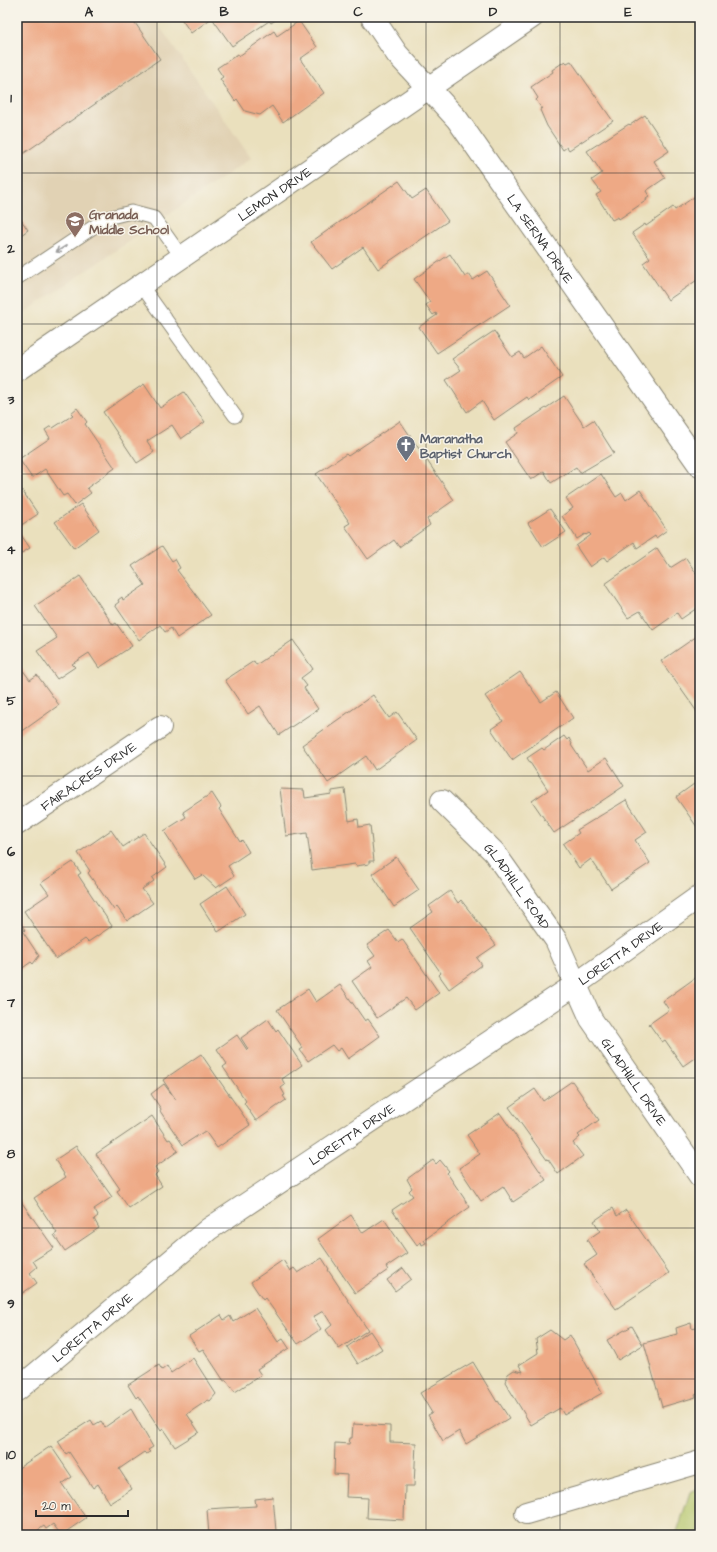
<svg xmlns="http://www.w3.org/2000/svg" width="717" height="1552" font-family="'Architects Daughter',sans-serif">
  <rect width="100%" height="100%" fill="#f7f3e8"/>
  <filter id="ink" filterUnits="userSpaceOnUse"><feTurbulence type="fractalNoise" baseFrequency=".025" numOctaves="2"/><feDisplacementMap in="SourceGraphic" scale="8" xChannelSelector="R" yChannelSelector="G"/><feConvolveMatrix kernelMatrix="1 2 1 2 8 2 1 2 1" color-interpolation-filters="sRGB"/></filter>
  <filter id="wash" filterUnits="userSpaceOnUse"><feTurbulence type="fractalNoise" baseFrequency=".012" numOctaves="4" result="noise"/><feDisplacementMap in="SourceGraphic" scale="16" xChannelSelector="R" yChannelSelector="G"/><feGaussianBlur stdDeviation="0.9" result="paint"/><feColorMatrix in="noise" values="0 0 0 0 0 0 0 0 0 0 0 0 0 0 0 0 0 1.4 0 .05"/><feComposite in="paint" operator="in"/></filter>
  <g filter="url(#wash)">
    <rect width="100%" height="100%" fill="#eae0bd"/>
    <path fill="#e1d2b4" d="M 17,17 L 153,17 L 251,158 L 17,318 Z"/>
    <path fill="#b4c568" stroke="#70784a" d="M 700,1488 L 700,1535 L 676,1535 L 690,1492 Z"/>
    <g id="blocks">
      <path fill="#eea985" d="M 25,17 L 131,17 L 160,59 L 17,158 L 17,22 Z
        M 180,17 L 280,17 L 271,23 L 269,21 L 232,46 L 212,18 L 191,33 Z
        M 299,21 L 317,47 L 300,59 L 324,93 L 283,122 L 272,106 L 260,115 L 245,111 L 237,99 L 235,101 L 220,79 L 223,77 L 217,68 L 238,54 L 239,56 L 274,31 L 277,36 Z
        M 565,61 L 567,63 L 571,61 L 613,121 L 569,150 L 567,147 L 563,150 L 547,126 L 540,110 L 542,109 L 536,100 L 538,98 L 531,87 L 553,72 L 552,70 Z
        M 645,115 L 669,151 L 654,161 L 665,178 L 646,191 L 649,196 L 646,198 L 647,200 L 619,219 L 618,217 L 612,220 L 596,195 L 601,192 L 592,180 L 602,173 L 587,151 L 629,124 L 630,125 Z
        M 399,181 L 412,199 L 426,190 L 448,221 L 378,269 L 363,247 L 332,269 L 311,242 Z
        M 697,195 L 700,201 L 700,278 L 668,300 L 643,263 L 650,258 L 632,233 L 645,224 L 646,226 L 673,207 L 675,210 Z
        M 17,214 L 28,230 L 17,238 Z
        M 450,254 L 465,277 L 469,274 L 473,280 L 487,271 L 510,305 L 437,353 L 419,327 L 437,315 L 436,313 L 433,315 L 426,305 L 430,302 L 414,279 Z
        M 494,331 L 512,357 L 520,352 L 524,358 L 541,346 L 562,377 L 529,400 L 527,397 L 494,420 L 482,401 L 467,412 L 446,380 L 461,370 L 452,359 Z
        M 144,384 L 160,408 L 184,392 L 205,422 L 181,439 L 172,425 L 147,441 L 154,452 L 137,463 L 103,412 Z
        M 564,396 L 584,426 L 593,420 L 614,453 L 580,473 L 576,467 L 551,483 L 544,471 L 531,480 L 505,442 L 518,433 L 516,428 Z
        M 77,408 L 87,422 L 85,424 L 115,468 L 87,488 L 91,493 L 75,505 L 67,494 L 63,496 L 45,469 L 32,478 L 19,459 L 50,438 L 45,430 L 51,426 L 53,428 L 73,415 L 71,413 Z
        M 400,421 L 454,500 L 427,519 L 430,525 L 399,547 L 394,540 L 368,559 L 345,526 L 350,523 L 316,474 L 346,454 L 348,456 Z
        M 601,474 L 616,497 L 622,493 L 626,500 L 640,490 L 667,530 L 656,538 L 655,536 L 637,548 L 634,542 L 607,561 L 604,557 L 590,567 L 576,546 L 591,535 L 589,533 L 586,535 L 585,534 L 577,539 L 562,516 L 573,508 L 566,498 Z
        M 17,483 L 38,514 L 17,528 Z
        M 81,504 L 99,530 L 74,548 L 55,522 Z
        M 550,509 L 566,532 L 543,547 L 528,523 Z
        M 17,529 L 30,548 L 17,556 Z
        M 162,546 L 172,561 L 175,559 L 180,568 L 177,570 L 211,615 L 177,638 L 171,628 L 165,632 L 160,625 L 139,640 L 115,605 L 119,602 L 118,600 L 122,597 L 123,600 L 145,585 L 132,566 Z
        M 657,548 L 670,568 L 686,558 L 700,579 L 700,606 L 681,619 L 677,613 L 653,630 L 640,611 L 628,618 L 605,584 Z
        M 80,576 L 113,625 L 116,623 L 132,646 L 99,668 L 89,653 L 72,664 L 75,667 L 57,679 L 37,651 L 57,638 L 35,606 Z
        M 700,634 L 700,716 L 661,661 Z
        M 293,640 L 313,669 L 301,678 L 307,686 L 304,688 L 318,709 L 279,735 L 260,706 L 248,714 L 225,680 L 254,661 L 256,665 Z
        M 17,662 L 30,680 L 37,675 L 59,705 L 17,735 Z
        M 520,672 L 541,702 L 556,692 L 573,718 L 512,760 L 491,729 L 503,721 L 485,696 Z
        M 373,695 L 389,718 L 397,712 L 417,740 L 375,770 L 366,756 L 328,783 L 302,745 Z
        M 564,736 L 567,740 L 569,738 L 572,744 L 571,745 L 588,770 L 606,758 L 624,786 L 554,833 L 532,801 L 548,790 L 527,758 L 542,748 L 544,750 Z
        M 700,783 L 700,825 L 697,827 L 676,797 L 694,784 L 695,787 Z
        M 280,789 L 304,790 L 305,798 L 332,794 L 332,791 L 345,789 L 349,821 L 358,819 L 359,827 L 370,825 L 374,861 L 369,861 L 369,864 L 356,866 L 355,864 L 312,870 L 307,833 L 286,836 Z
        M 212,793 L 221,807 L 219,809 L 240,842 L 242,840 L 249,852 L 228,866 L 234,876 L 216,888 L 202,875 L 195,879 L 164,831 L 186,817 L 183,812 Z
        M 626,800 L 647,832 L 635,840 L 650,863 L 611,889 L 591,859 L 579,868 L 563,844 L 579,833 L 577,830 Z
        M 111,830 L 123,847 L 144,833 L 167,867 L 152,878 L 154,881 L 142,889 L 153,903 L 127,921 L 117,907 L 114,910 L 88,873 L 90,871 L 78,853 Z
        M 396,857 L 419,890 L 394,907 L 372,874 Z
        M 73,862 L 81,873 L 78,875 L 112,926 L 88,942 L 85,939 L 56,959 L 24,911 L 49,894 L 41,883 Z
        M 227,886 L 245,914 L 218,932 L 200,904 Z
        M 450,891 L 458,903 L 461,900 L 496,945 L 477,958 L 482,965 L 449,989 L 439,975 L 441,973 L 410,928 L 433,912 L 429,906 Z
        M 17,918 L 25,930 L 23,932 L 39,956 L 33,964 L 31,962 L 17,972 Z
        M 389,930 L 398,942 L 402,939 L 439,993 L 415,1010 L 406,998 L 377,1018 L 352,981 L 372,967 L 368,961 L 375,956 L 367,945 Z
        M 695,978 L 700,985 L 700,1054 L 683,1066 L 665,1040 L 662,1042 L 649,1024 L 669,1010 L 663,1001 Z
        M 340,985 L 365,1021 L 368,1019 L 380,1036 L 348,1059 L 341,1048 L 337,1051 L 332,1045 L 308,1061 L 300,1050 L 303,1048 L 277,1010 L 308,989 L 316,1002 Z
        M 268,1019 L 276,1031 L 278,1029 L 302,1065 L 282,1079 L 285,1085 L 281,1088 L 285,1095 L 283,1096 L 286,1100 L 256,1121 L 244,1103 L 246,1101 L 223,1067 L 227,1064 L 217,1049 L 237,1035 L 247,1050 L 248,1049 L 241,1038 Z
        M 201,1054 L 250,1125 L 217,1148 L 205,1131 L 183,1145 L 160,1111 L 161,1109 L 151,1094 L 164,1084 L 176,1100 L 163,1080 Z
        M 572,1081 L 599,1120 L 578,1135 L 580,1137 L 573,1143 L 583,1156 L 558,1174 L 548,1159 L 547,1160 L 509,1107 L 535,1089 L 543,1101 Z
        M 500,1113 L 546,1180 L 513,1202 L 503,1186 L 481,1201 L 459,1168 L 480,1154 L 467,1135 Z
        M 152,1116 L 168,1140 L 170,1139 L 178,1151 L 155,1167 L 158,1172 L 155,1175 L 162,1186 L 129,1208 L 117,1191 L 120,1189 L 96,1154 Z
        M 76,1146 L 112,1197 L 94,1209 L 98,1216 L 94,1219 L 99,1228 L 65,1251 L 54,1235 L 57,1233 L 34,1198 L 66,1177 L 55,1160 Z
        M 433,1160 L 436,1164 L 440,1160 L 449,1171 L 447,1173 L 470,1207 L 424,1240 L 426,1243 L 422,1245 L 421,1242 L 417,1245 L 392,1210 L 413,1196 L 409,1191 L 412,1188 L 407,1179 Z
        M 20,1200 L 54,1248 L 33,1261 L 37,1267 L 30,1273 L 37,1283 L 17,1297 L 17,1202 Z
        M 613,1208 L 617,1216 L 626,1210 L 669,1273 L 616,1309 L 584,1264 L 597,1255 L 587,1240 L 600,1231 L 594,1221 Z
        M 351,1215 L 363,1233 L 384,1219 L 407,1253 L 386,1267 L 388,1270 L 355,1293 L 318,1239 Z
        M 322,1258 L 329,1269 L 328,1270 L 368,1330 L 339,1349 L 326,1330 L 332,1325 L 323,1311 L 313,1317 L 321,1329 L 298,1344 L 265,1298 L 263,1300 L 251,1282 L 283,1260 L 290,1271 L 294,1268 L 298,1273 Z
        M 403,1268 L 411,1279 L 395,1291 L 387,1280 Z
        M 255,1308 L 278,1342 L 283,1339 L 289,1348 L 257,1369 L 261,1375 L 235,1392 L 226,1380 L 224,1381 L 203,1349 L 199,1351 L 189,1336 L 221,1315 L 224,1320 L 230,1316 L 233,1322 Z
        M 691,1323 L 692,1329 L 700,1327 L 700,1393 L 695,1395 L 696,1397 L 662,1407 L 644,1343 L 677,1334 L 676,1328 Z
        M 632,1326 L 643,1345 L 618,1360 L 607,1340 Z
        M 550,1330 L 563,1340 L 570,1335 L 602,1393 L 564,1415 L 560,1408 L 531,1425 L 505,1382 L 508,1374 L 514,1370 L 523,1372 L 519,1365 L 538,1353 L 536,1339 Z
        M 370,1331 L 382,1349 L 358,1364 L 347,1347 Z
        M 193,1358 L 216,1394 L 210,1401 L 208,1400 L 187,1414 L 199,1432 L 175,1447 L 163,1429 L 161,1431 L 138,1396 L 136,1398 L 128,1385 L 159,1365 L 162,1370 L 167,1366 L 171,1373 Z
        M 473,1362 L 497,1402 L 498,1401 L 509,1418 L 466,1444 L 459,1431 L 443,1441 L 428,1415 L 432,1413 L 420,1393 Z
        M 131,1409 L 153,1447 L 148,1450 L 150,1452 L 146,1454 L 144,1452 L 119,1469 L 132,1489 L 110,1503 L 98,1484 L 93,1488 L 69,1452 L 66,1454 L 58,1441 L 91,1420 L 94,1425 L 101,1421 L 105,1427 Z
        M 353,1424 L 390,1426 L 390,1442 L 416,1443 L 414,1486 L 405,1486 L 404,1520 L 367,1518 L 368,1498 L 346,1497 L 347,1475 L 334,1474 L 335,1443 L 349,1444 L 350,1438 L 352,1438 Z
        M 51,1446 L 72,1477 L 62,1484 L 86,1518 L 61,1535 L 53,1524 L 46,1529 L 44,1526 L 31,1535 L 20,1535 L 17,1531 L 17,1497 L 22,1493 L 17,1486 L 17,1469 Z
        M 273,1497 L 276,1531 L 289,1530 L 290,1535 L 209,1535 L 207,1509 L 256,1506 L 255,1499 Z"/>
    </g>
  </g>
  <g filter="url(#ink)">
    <use href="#blocks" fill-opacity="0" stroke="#8a8674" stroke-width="1"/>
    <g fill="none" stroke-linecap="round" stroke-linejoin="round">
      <g stroke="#8a8674" stroke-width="15">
        <path id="lane" d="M 17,278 L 107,218 L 131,212 L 154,218 L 181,256
          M 141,285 L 235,416"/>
      </g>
      <g stroke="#8a8674" stroke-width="24">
        <g id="street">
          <path id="s1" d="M 372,17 L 397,54 L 457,119 L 700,466"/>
          <path id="s2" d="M 17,370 L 532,17"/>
          <path id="s3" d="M 442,801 L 494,852 L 556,940 L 591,1019 L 700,1176"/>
          <path id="s4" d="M 17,824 L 160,727"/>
          <path id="s5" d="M 17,1390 L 209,1229 L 575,985 L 700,896"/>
          <path d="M 526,1513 L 700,1462"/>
        </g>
      </g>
      <use href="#lane" stroke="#fff" stroke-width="13"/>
      <use href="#street" stroke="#fff" stroke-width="22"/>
    </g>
    <defs><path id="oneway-shaft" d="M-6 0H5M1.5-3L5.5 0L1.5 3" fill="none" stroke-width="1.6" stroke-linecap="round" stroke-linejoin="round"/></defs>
    <use stroke="#a0a0a0" href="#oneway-shaft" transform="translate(61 249) rotate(147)"/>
  </g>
  <path fill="none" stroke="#2b2b2b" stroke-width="1" stroke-opacity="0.55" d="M 157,17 L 157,1535M 291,17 L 291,1535M 426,17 L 426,1535M 560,17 L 560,1535M 17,173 L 700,173M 17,324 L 700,324M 17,474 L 700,474M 17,625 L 700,625M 17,776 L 700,776M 17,927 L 700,927M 17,1078 L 700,1078M 17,1228 L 700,1228M 17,1379 L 700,1379"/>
  <defs>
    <g id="school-pin" transform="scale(1)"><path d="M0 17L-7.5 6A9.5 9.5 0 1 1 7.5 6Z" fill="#8d6e63" stroke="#f7f3e8"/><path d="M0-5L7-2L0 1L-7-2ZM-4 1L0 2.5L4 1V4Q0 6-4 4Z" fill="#fff"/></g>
    <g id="church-pin" transform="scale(1)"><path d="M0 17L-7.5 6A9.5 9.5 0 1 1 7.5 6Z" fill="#6b7280" stroke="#f7f3e8"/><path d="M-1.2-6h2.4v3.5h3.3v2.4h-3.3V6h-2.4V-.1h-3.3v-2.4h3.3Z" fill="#fff"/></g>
  </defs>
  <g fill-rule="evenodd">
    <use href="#school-pin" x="75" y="221"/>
    <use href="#church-pin" x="406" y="445"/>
  </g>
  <g text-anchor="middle" stroke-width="3" stroke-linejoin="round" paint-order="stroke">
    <g font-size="13" fill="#2b2b2b" stroke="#f7f3e8">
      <text dy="5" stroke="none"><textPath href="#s2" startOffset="312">LEMON DRIVE</textPath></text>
      <text dy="5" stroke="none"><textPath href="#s1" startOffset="279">LA SERNA DRIVE</textPath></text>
      <text dy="5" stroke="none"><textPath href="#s4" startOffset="86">FAIRACRES DRIVE</textPath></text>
      <text dy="5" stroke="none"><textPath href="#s3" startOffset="114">GLADHILL ROAD</textPath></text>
      <text dy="5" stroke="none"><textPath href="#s5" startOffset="746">LORETTA DRIVE</textPath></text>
      <text dy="5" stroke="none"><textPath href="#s3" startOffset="343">GLADHILL DRIVE</textPath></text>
      <text dy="5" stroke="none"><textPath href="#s5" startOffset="422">LORETTA DRIVE</textPath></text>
      <text dy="5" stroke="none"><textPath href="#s5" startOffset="98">LORETTA DRIVE</textPath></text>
    </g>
    <g font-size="13" font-weight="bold" fill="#785e54" stroke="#f7f3e8" text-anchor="start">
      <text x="89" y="219">Granada<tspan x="89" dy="15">Middle School</tspan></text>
    </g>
    <g font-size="13" font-weight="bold" fill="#5b616d" stroke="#f7f3e8" text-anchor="start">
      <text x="420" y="443">Maranatha<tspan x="420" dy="15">Baptist Church</tspan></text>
    </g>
  </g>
  <rect width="717" height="1552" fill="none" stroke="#f7f3e8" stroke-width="44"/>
  <path d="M36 1510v6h92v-6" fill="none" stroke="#2b2b2b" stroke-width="2"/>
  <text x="42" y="1510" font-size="12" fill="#2b2b2b" stroke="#f7f3e8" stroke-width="3" paint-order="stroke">20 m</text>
  <rect x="22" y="22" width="673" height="1508" fill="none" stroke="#2b2b2b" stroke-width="1.5"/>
  <g font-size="13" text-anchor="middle" font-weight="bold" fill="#2b2b2b">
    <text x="89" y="16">A</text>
    <text x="224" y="16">B</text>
    <text x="358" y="16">C</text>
    <text x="493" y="16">D</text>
    <text x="628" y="16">E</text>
    <text x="11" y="102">1</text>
    <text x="11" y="253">2</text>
    <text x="11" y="404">3</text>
    <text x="11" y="554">4</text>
    <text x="11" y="705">5</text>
    <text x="11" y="856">6</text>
    <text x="11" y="1007">7</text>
    <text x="11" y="1158">8</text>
    <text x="11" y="1308">9</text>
    <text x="11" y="1459">10</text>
  </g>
</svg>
